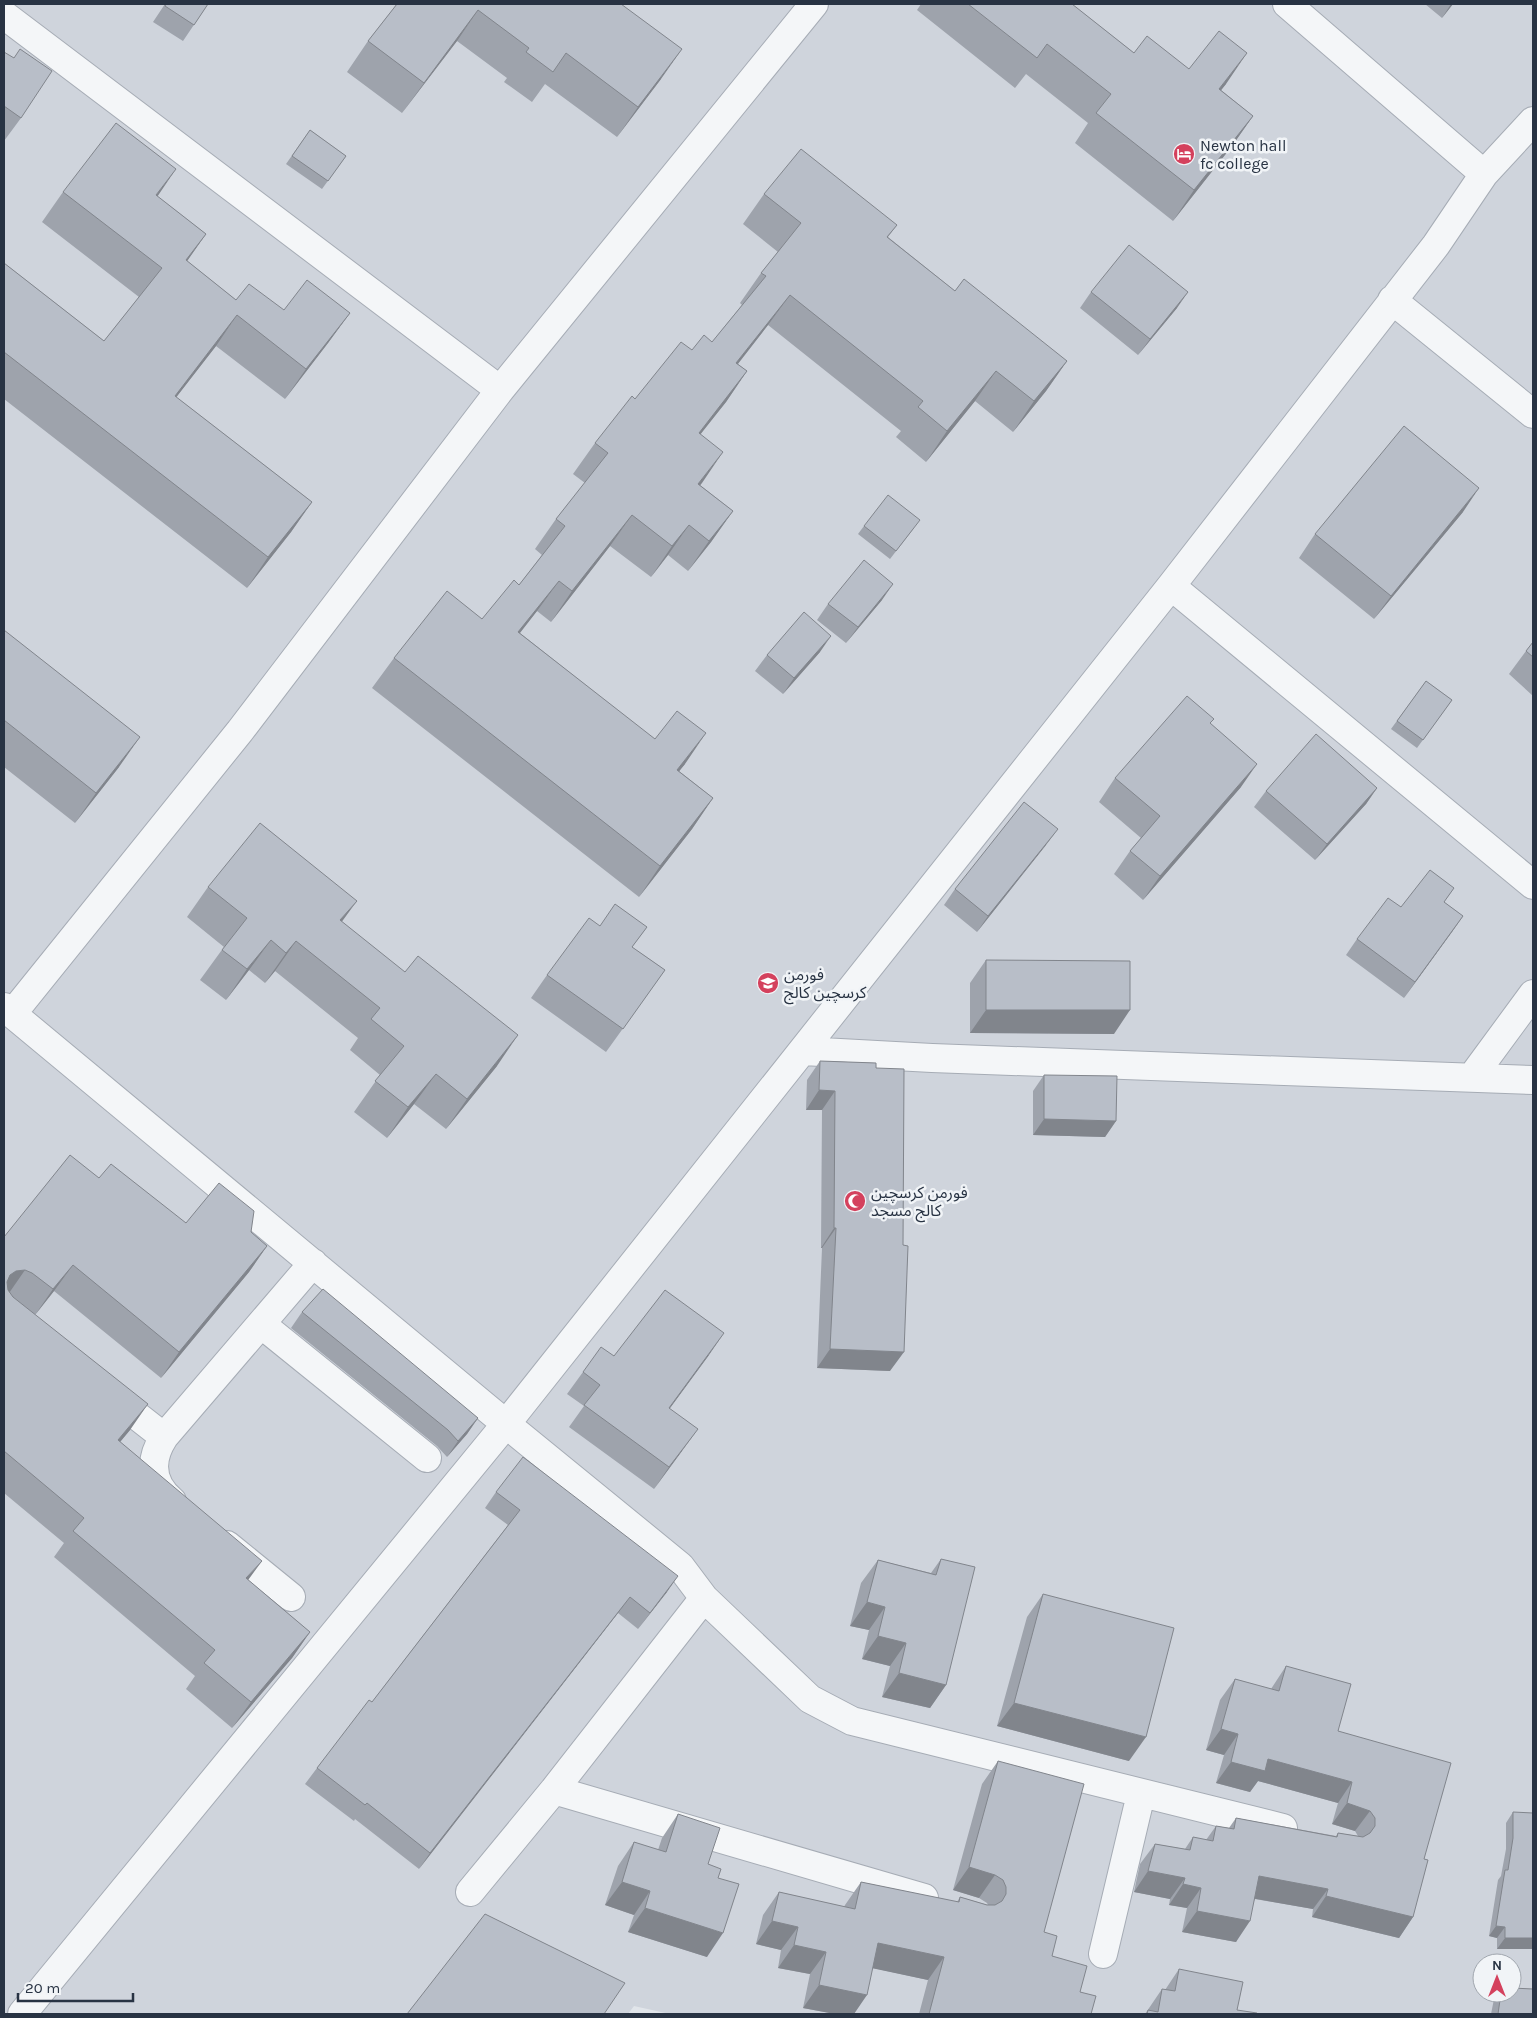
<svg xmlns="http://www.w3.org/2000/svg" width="1537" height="2018" font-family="Karla,'Noto Sans Arabic',sans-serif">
  <rect width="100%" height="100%" fill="#e1e5ea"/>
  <path fill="#cfd4dc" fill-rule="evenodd" d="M 4,4 L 1533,4 L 1533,2014 L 670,2014 L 634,2006 L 628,2014 L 4,2014 ZM 1482,1963 L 1512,1963 L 1512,1993 L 1482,1993 Z"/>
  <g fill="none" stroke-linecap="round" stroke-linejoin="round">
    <g stroke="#a6acb5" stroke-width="30">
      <path id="minor" d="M 1287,4 L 1484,174
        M 4,15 L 500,390
        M 1392,300 L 1533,414
        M 1171,586 L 1533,885
        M 4,1007 L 506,1424 L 680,1566 L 704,1598 L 810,1699 L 852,1721 L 1283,1828
        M 12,1014 L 240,731 L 500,390 L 814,4
        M 803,1051 L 932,1058 L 1533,1080
        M 1472,1077 L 1533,994
        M 261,1324 L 427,1458
        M 109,1394 L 164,1437
        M 172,1501 C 150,1483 149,1460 164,1437 L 313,1263
        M 227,1545 L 291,1597
        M 554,1790 L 924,1898
        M 470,1892 L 554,1790 L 704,1598
        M 1103,1954 L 1141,1794
        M 22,2014 L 506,1424 L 1171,586 L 1436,245 L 1484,174 L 1533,121"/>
    </g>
    <use href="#minor" stroke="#f4f6f8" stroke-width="28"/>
  </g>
  <path fill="#9ea3ac" d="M 165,4 L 208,4 L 183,41 L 153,22 Z
    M 397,4 L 621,4 L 661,79 L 617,137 L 545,84 L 532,102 L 504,82 L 507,78 L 457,41 L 402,113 L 347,72 L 368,41 Z
    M 921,4 L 1073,4 L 1073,5 L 1134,53 L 1189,69 L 1226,84 L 1221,90 L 1253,116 L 1232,146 L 1173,221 L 1075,143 L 1088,123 L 1026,74 L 1015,88 L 917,10 Z
    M 1425,4 L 1453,4 L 1442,18 Z
    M 4,52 L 21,118 L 4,141 Z
    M 310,130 L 346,156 L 322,189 L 286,164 Z
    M 63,192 L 157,196 L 206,234 L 187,261 L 236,300 L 284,310 L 350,313 L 328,343 L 285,399 L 216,346 L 176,397 L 312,502 L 291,532 L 247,588 L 4,399 L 4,263 L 104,341 L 139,297 L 42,222 Z
    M 764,194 L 897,225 L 888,237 L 955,291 L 1067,361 L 1046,391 L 1013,432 L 975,401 L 926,462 L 896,437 L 901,431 L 768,325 L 738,364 L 747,371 L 726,402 L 700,434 L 700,485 L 733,511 L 711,542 L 688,571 L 668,555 L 651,577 L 610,546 L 551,622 L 537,611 L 520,633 L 685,764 L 679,771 L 713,798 L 692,829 L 639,897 L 372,688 L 394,658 L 482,619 L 519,585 L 542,555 L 535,549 L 556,519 L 585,483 L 573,474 L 595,443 L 635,399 L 692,350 L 712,342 L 742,305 L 740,303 L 761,273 L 778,252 L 743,224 Z
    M 1091,292 L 1177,308 L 1138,355 L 1080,308 Z
    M 1463,512 L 1374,619 L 1299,558 L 1315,534 Z
    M 864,526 L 914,528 L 890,559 L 858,534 Z
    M 882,600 L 846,643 L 817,620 L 828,604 Z
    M 4,630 L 119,767 L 75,823 L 4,767 Z
    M 1533,642 L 1533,696 L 1509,674 L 1526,651 Z
    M 820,652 L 783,694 L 755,671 L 767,655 Z
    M 1426,681 L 1452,700 L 1417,748 L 1391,729 Z
    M 1210,724 L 1241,787 L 1143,900 L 1114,874 L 1130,851 L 1141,838 L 1099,802 L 1115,778 Z
    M 1377,788 L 1366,804 L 1315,860 L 1254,807 L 1266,791 Z
    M 1046,845 L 977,932 L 944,905 L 955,889 Z
    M 208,887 L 342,922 L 497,1066 L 446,1129 L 414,1104 L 387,1138 L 354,1112 L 380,1075 L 350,1050 L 358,1038 L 275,971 L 265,983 L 249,970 L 226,1000 L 200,980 L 224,947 L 187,917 Z
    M 1454,888 L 1444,902 L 1463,916 L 1404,998 L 1346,955 L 1357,939 L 1401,907 Z
    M 600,926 L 647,927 L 632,947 L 665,970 L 606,1052 L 531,998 L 547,975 Z
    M 986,960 L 1114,1034 L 970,1033 L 970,983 Z
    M 820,1061 L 876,1063 L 890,1371 L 817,1368 L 822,1248 L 821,1248 L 822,1110 L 806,1110 L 807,1080 Z
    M 1044,1075 L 1116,1121 L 1105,1137 L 1033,1135 L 1033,1091 Z
    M 99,1178 L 186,1223 L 251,1232 L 267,1246 L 249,1272 L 161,1378 L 54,1291 L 35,1315 L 130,1430 L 120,1442 L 248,1580 L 310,1632 L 292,1658 L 232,1728 L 186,1689 L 195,1676 L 54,1557 L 64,1543 L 4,1493 L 4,1237 Z
    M 302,1312 L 478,1418 L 467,1434 L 447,1457 L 437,1446 L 291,1328 Z
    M 709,1355 L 669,1409 L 682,1451 L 654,1489 L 569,1427 L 584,1406 L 567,1394 L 583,1372 L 614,1356 Z
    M 496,1492 L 667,1592 L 638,1629 L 618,1613 L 419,1869 L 355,1819 L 354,1821 L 305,1784 L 317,1768 L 372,1702 L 508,1525 L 485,1508 Z
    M 941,1559 L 946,1685 L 930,1708 L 882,1697 L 890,1666 L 862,1659 L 869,1630 L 850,1626 L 861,1583 L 878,1560 L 931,1573 Z
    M 1043,1594 L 1129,1761 L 997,1726 L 1027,1617 Z
    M 1286,1666 L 1338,1731 L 1424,1859 L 1413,1917 L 1399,1938 L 1312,1917 L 1313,1909 L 1255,1899 L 1236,1942 L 1182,1932 L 1187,1908 L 1169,1905 L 1170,1899 L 1134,1892 L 1140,1864 L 1155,1844 L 1185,1849 L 1193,1837 L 1206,1840 L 1216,1826 L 1229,1828 L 1236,1818 L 1336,1836 L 1338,1833 L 1358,1836 L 1355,1831 L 1332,1824 L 1338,1803 L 1258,1781 L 1250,1792 L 1216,1783 L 1224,1755 L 1206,1750 L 1220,1700 L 1235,1679 L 1271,1689 Z
    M 998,1761 L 1044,1932 L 1052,1956 L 1080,1992 L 1091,2014 L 919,2014 L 928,1980 L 873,1968 L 854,2014 L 835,2014 L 803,2008 L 810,1974 L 778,1968 L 781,1950 L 756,1944 L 763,1915 L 779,1892 L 844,1907 L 845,1905 L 861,1882 L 957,1902 L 960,1897 L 988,1905 L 987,1903 L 979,1898 L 953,1890 L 982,1784 Z
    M 1513,1812 L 1533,1949 L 1497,1949 L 1497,1938 L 1489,1936 L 1498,1880 L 1501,1876 L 1506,1849 L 1506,1823 Z
    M 678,1814 L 708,1864 L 718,1878 L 707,1957 L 628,1932 L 634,1915 L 605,1905 L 618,1866 L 634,1842 L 658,1850 L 662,1838 Z
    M 1179,1969 L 1237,2010 L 1257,2014 L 1145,2014 L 1162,1989 L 1165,1990 Z
    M 1498,1993 L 1512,1993 L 1533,2014 L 1491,2014 L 1494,1999 Z"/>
  <path fill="#81858c" d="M 1451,4 L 1453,4 L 1442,18 Z
    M 478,10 L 457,41 L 402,113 L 424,83 Z
    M 682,49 L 661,79 L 617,137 L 638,107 Z
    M 1247,53 L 1226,84 L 1198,119 L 1219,89 Z
    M 1253,116 L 1232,146 L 1173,221 L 1194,190 Z
    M 176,169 L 155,200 L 156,195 Z
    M 206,234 L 185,264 L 186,260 Z
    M 1188,292 L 1177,308 L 1138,355 L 1150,339 Z
    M 790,295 L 768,325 L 715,393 L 736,363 Z
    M 350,313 L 328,343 L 285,399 L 306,369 Z
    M 237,315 L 216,346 L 154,426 L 175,396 Z
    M 1067,361 L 1046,391 L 1013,432 L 1034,401 Z
    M 747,371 L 726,402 L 677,464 L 699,433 Z
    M 996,371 L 975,401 L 926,462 L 947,431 Z
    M 723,452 L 702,483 L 677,514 L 698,484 Z
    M 1479,488 L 1463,512 L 1374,619 L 1391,596 Z
    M 312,502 L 291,532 L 247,588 L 268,557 Z
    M 733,511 L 711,542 L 688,571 L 709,541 Z
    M 632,515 L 610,546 L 551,622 L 572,591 Z
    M 689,525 L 668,555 L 651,577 L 672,546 Z
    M 559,581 L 537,611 L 497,662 L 518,632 Z
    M 893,584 L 882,600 L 846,643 L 858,627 Z
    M 831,636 L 820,652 L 783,694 L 794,678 Z
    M 706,733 L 685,764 L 656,800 L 677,770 Z
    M 140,737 L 119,767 L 75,823 L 96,793 Z
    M 1257,764 L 1241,787 L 1143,900 L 1160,876 Z
    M 1377,788 L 1366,804 L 1315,860 L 1327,844 Z
    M 713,798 L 692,829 L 639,897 L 660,866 Z
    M 1058,829 L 1046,845 L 977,932 L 988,916 Z
    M 357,901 L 335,931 L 340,920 Z
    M 1463,916 L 1452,932 L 1404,998 L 1415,982 Z
    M 271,940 L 249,970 L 226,1000 L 247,969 Z
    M 296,941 L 275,971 L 265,983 L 286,953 Z
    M 986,1010 L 1130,1010 L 1114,1034 L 970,1033 Z
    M 518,1035 L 497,1066 L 446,1129 L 467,1099 Z
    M 436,1074 L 414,1104 L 387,1138 L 408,1107 Z
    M 819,1090 L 835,1091 L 822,1110 L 806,1110 Z
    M 1044,1119 L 1116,1121 L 1105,1137 L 1033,1135 Z
    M 834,1228 L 836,1228 L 822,1248 L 821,1248 Z
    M 267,1246 L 249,1272 L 161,1378 L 179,1352 Z
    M 73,1265 L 54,1291 L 35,1315 L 53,1289 Z
    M 25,1270 L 7,1296 L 4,1284 L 10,1275 L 16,1271 Z
    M 724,1333 L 709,1355 L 654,1430 L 669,1408 Z
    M 830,1349 L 904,1352 L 890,1371 L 817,1368 Z
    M 148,1404 L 130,1430 L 100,1466 L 118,1440 Z
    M 478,1418 L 467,1434 L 447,1457 L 458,1441 Z
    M 698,1429 L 682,1451 L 654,1489 L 669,1467 Z
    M 262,1561 L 243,1587 L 246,1578 Z
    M 678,1576 L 667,1592 L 638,1629 L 650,1613 Z
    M 630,1597 L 618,1613 L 419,1869 L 430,1853 Z
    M 867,1602 L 885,1607 L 869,1630 L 850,1626 Z
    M 310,1632 L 292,1658 L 232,1728 L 251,1702 Z
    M 878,1636 L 906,1643 L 890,1666 L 862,1659 Z
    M 899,1673 L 946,1685 L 930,1708 L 882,1697 Z
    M 1014,1703 L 1146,1737 L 1129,1761 L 997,1726 Z
    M 1221,1729 L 1238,1734 L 1224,1755 L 1206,1750 Z
    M 1268,1759 L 1352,1782 L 1338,1803 L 1258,1781 L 1250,1792 L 1216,1783 L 1231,1762 Z
    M 1347,1803 L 1370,1811 L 1355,1831 L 1332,1824 Z
    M 969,1867 L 995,1875 L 979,1898 L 953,1890 Z
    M 1148,1871 L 1185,1878 L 1170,1899 L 1134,1892 Z
    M 1259,1876 L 1328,1889 L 1313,1909 L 1245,1897 Z
    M 622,1882 L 650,1891 L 634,1915 L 605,1905 Z
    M 1183,1884 L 1201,1888 L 1187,1908 L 1169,1905 Z
    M 1326,1896 L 1413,1917 L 1399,1938 L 1312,1917 Z
    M 645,1908 L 723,1933 L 707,1957 L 628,1932 Z
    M 1197,1911 L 1250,1921 L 1236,1942 L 1182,1932 Z
    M 772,1921 L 798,1927 L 781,1950 L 756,1944 Z
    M 1496,1926 L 1505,1927 L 1497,1938 L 1489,1936 Z
    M 1505,1938 L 1533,1938 L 1533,1949 L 1497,1949 Z
    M 878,1943 L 944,1957 L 928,1980 L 862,1966 Z
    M 794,1945 L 826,1952 L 810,1974 L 778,1968 Z
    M 819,1985 L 867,1995 L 854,2014 L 835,2014 L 803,2008 Z"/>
  <path fill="#b8bec8" stroke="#81858c" d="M 166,4 L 208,4 L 194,25 L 165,6 Z
    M 397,4 L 621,4 L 682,49 L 638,107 L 566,53 L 553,72 L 526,52 L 529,48 L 478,10 L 424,83 L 368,41 Z
    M 968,4 L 1072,4 L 1134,53 L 1147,36 L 1189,69 L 1219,31 L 1247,53 L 1219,89 L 1253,116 L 1194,190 L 1096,113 L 1111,94 L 1047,44 L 1037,58 Z
    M 20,49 L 52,71 L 21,118 L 4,106 L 4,52 L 14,58 Z
    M 116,123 L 176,169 L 156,195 L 206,234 L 186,260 L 236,300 L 249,284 L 284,310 L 307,280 L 350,313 L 306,369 L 237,315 L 175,396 L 312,502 L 268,557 L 4,352 L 4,263 L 104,341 L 162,268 L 63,192 Z
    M 310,130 L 346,156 L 328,181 L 292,156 Z
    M 801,149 L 897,225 L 887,237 L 955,291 L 964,279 L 1067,361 L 1034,401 L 996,371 L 947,431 L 918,407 L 923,401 L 790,295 L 736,363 L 747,371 L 699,433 L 723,452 L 698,484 L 733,511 L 709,541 L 689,525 L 672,546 L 632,515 L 572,591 L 559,581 L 518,632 L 655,739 L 677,711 L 706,733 L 677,770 L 713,798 L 660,866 L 394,658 L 447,591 L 482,619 L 514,580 L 519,585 L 565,526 L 556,519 L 608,453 L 595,443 L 632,396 L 635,399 L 681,342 L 692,350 L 704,335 L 712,342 L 766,276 L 761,273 L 801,223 L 764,194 Z
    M 1129,245 L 1188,292 L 1150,339 L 1091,292 Z
    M 1404,426 L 1479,488 L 1391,596 L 1315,534 Z
    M 888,495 L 920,520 L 896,551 L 864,526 Z
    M 864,560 L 893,584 L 858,627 L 828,604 Z
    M 804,612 L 831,636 L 794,678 L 767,655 Z
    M 4,630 L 140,737 L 96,793 L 4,720 Z
    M 1533,642 L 1533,657 L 1526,651 Z
    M 1426,681 L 1452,700 L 1423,740 L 1397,721 Z
    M 1187,696 L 1214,719 L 1210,723 L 1257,764 L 1160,876 L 1130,851 L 1160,816 L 1115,778 Z
    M 1316,734 L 1377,788 L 1327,844 L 1266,791 Z
    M 1024,802 L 1058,829 L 988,916 L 955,889 Z
    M 260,823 L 357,901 L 340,920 L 405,972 L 418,956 L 518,1035 L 467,1099 L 436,1074 L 408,1107 L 375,1081 L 404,1046 L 371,1019 L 380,1008 L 296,941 L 286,953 L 271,940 L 247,969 L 222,950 L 247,918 L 208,887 Z
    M 1430,870 L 1454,888 L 1444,902 L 1463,916 L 1415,982 L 1357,939 L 1388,898 L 1401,907 Z
    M 615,904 L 647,927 L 632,947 L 665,970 L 623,1029 L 547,975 L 589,918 L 600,926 Z
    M 986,960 L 1130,961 L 1130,1010 L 986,1010 Z
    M 820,1061 L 876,1063 L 876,1068 L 904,1069 L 903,1245 L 908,1246 L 904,1352 L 830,1349 L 836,1228 L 834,1228 L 835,1091 L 819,1090 Z
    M 1044,1075 L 1117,1076 L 1116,1121 L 1044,1119 Z
    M 70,1155 L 99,1178 L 111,1164 L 186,1223 L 219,1183 L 254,1211 L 251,1232 L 267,1246 L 179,1352 L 73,1265 L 53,1289 L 32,1273 L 25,1270 L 16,1271 L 10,1275 L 7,1282 L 8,1290 L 13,1297 L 148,1404 L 118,1440 L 262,1561 L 246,1578 L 310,1632 L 251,1702 L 204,1663 L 215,1650 L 73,1531 L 84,1518 L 4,1451 L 4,1237 Z
    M 323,1289 L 478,1418 L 458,1441 L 448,1430 L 302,1312 Z
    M 665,1290 L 724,1333 L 669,1408 L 698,1429 L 669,1467 L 584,1405 L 600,1385 L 583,1372 L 601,1347 L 614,1356 Z
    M 523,1457 L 678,1576 L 650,1613 L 630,1597 L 430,1853 L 367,1803 L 365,1805 L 317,1768 L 369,1700 L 372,1702 L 520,1510 L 496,1492 Z
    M 941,1559 L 975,1567 L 946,1685 L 899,1673 L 906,1643 L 878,1636 L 885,1607 L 867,1602 L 878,1560 L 936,1575 Z
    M 1043,1594 L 1174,1628 L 1146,1737 L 1014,1703 Z
    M 1286,1666 L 1351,1684 L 1338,1731 L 1451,1763 L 1424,1859 L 1428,1860 L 1413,1917 L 1326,1896 L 1328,1889 L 1259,1876 L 1250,1921 L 1197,1911 L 1201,1888 L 1183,1884 L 1185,1878 L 1148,1871 L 1155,1844 L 1190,1850 L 1193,1837 L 1213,1841 L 1216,1826 L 1234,1829 L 1236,1818 L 1337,1837 L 1338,1833 L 1363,1837 L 1370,1833 L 1375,1826 L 1375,1818 L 1370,1811 L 1347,1803 L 1352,1782 L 1268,1759 L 1265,1771 L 1231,1762 L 1238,1734 L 1221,1729 L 1235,1679 L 1279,1691 Z
    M 998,1761 L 1084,1784 L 1044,1932 L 1057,1936 L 1052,1956 L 1087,1966 L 1080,1992 L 1096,1996 L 1091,2014 L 929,2014 L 944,1957 L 878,1943 L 867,1995 L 819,1985 L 826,1952 L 794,1945 L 798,1927 L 772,1921 L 779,1892 L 855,1909 L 861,1882 L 959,1902 L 960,1897 L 987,1905 L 995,1905 L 1002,1901 L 1006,1894 L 1006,1887 L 1003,1880 L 995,1875 L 969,1867 Z
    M 1513,1812 L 1533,1813 L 1533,1938 L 1505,1938 L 1505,1927 L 1496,1926 L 1505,1870 L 1508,1870 L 1513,1838 Z
    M 678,1814 L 720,1828 L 708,1864 L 721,1869 L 718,1878 L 739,1884 L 723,1933 L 645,1908 L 650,1891 L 622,1882 L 634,1842 L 666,1852 Z
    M 485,1914 L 625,1983 L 604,2014 L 407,2014 Z
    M 1179,1969 L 1243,1982 L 1237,2010 L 1257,2013 L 1257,2014 L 1147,2014 L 1148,2010 L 1158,2012 L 1162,1989 L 1175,1991 Z
    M 1512,1988 L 1533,1989 L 1533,2014 L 1498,2014 L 1501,1993 L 1512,1993 Z"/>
  <defs>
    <g id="hotel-disc" transform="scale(1.125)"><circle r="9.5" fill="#d4415d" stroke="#f1f4f7"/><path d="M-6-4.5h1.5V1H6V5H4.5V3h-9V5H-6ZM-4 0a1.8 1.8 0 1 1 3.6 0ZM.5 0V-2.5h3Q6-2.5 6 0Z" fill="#fff"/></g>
    <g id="university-disc" transform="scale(1.125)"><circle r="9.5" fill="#d4415d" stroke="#f1f4f7"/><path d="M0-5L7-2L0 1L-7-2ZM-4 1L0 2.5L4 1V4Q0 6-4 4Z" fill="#fff"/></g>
    <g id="mosque-disc" transform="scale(1.125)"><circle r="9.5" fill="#d4415d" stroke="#f1f4f7"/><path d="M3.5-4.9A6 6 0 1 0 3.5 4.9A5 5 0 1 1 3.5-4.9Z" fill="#fff"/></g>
  </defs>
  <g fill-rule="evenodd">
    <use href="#hotel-disc" x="1184" y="154"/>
    <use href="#university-disc" x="768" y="983"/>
    <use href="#mosque-disc" x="855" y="1201"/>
  </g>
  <g text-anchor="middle" stroke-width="5" stroke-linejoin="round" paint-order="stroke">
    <g font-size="16" fill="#283343" stroke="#f1f4f7" text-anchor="start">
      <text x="1200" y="151">Newton hall<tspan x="1200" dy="18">fc college</tspan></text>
      <text x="784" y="980">فورمن<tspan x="784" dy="18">کرسچین کالج</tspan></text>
      <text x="871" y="1198">فورمن کرسچین<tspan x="871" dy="18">کالج مسجد</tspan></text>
    </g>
  </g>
  <rect width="1537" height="2018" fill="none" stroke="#283343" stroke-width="10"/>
  <g transform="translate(1497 1978)"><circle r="24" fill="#f1f4f7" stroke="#a1a7af"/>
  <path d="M0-4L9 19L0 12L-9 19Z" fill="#d4415d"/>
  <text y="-8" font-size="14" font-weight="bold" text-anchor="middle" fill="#283343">N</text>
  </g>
  <path d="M18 1993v8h115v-8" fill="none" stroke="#283343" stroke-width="2.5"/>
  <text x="25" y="1993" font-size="15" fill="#283343" stroke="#f1f4f7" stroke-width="4" paint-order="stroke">20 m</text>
</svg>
